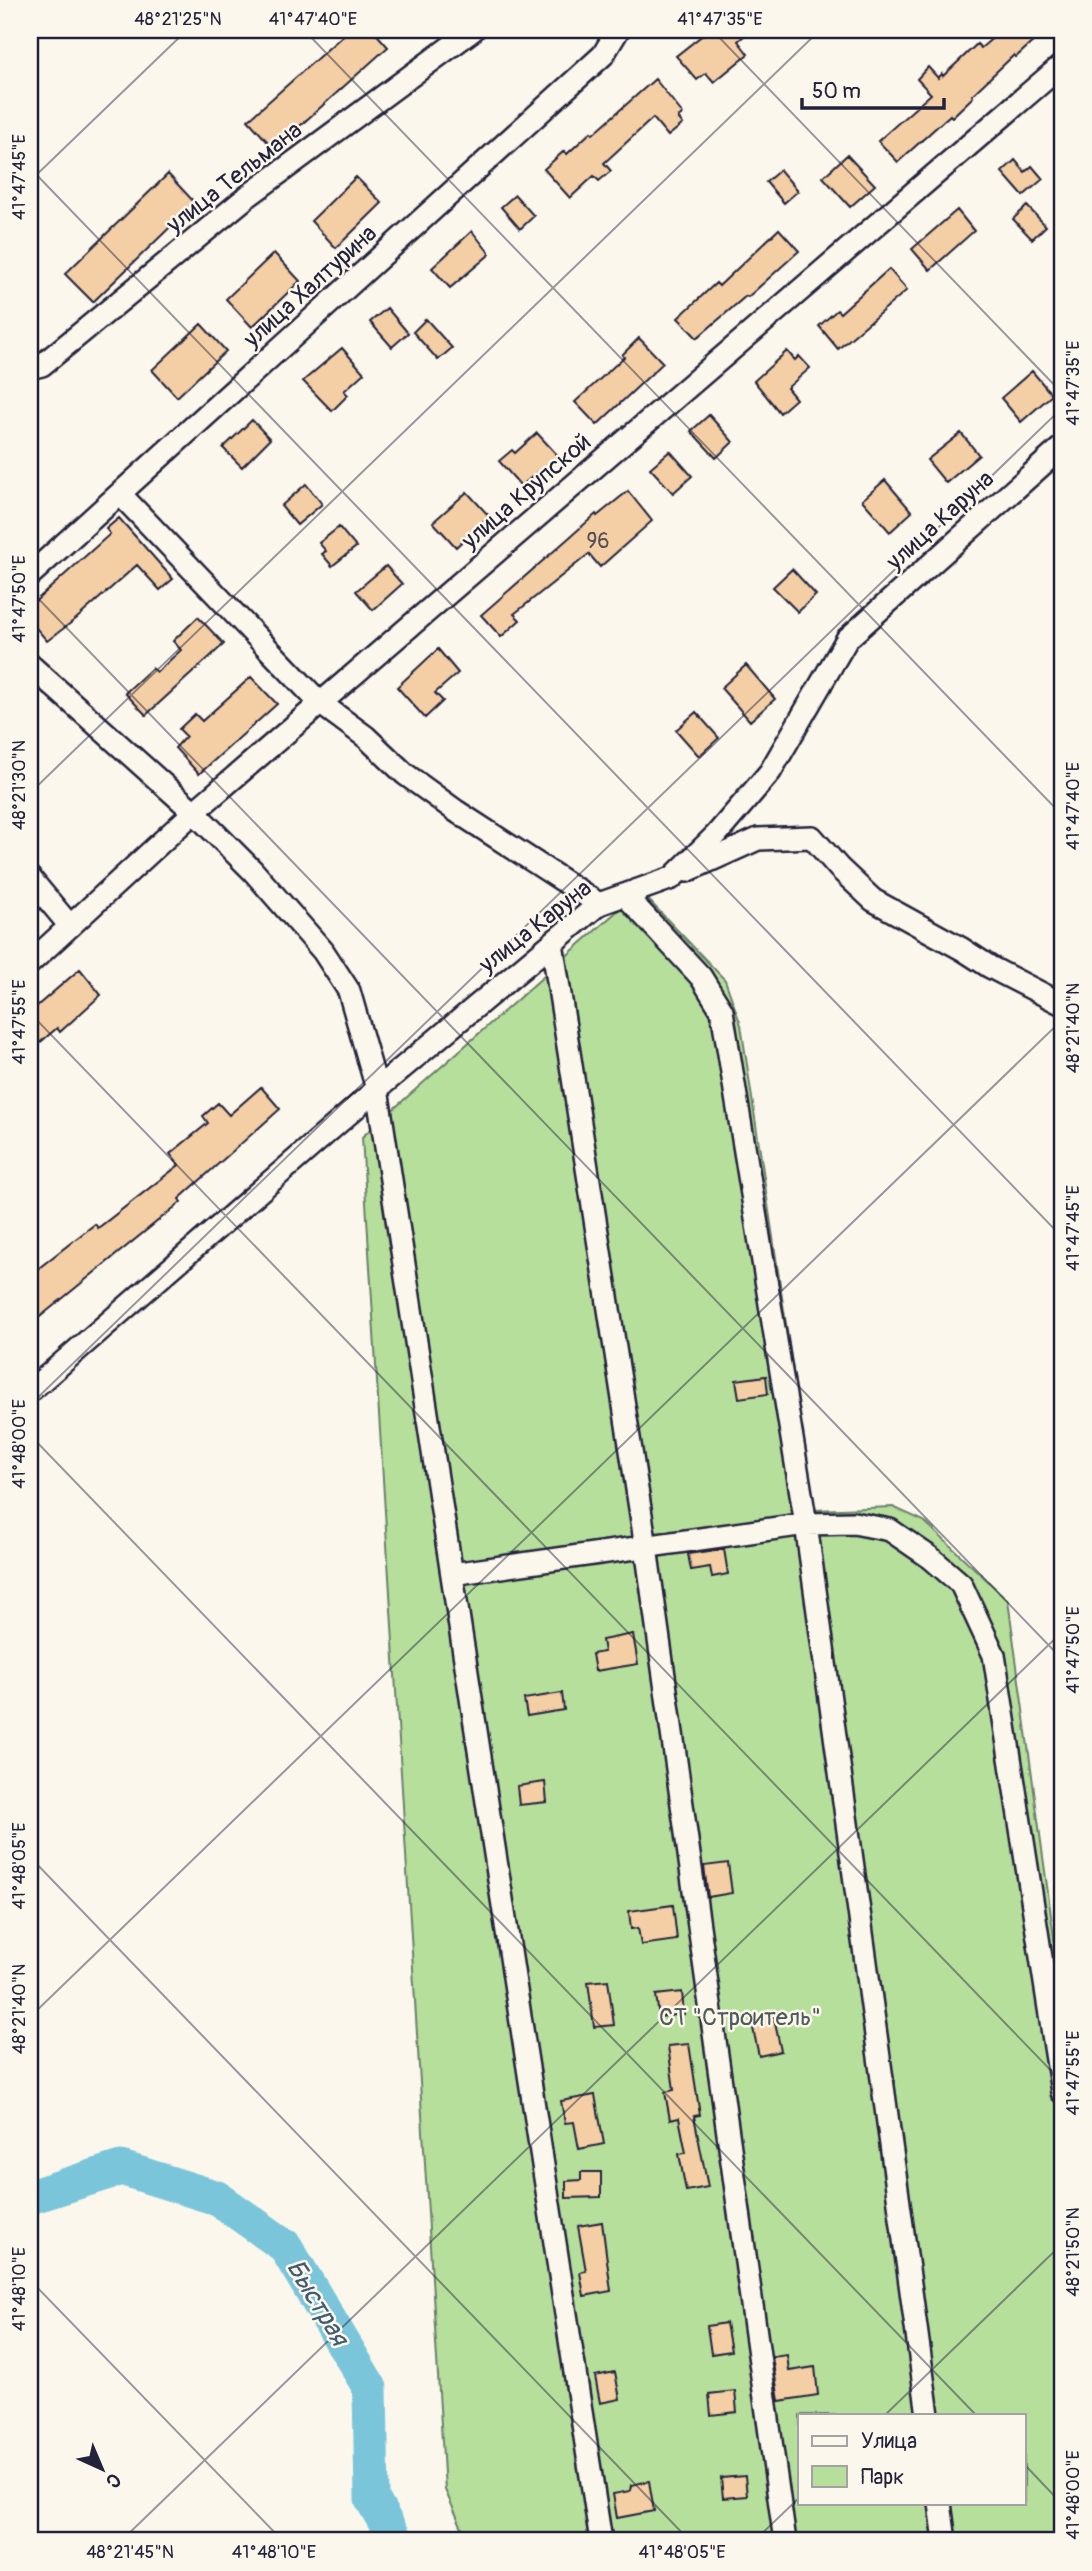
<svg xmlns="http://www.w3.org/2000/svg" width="1092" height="2571" font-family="Pangolin,sans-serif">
  <rect width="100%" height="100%" fill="#fbf7ec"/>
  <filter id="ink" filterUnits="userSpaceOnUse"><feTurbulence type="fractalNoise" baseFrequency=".0143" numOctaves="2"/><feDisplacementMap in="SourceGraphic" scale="14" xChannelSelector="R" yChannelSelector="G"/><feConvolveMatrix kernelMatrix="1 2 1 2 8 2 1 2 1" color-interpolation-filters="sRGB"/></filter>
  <g filter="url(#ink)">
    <path fill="#b6df9c" stroke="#6c806c" stroke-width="2" fill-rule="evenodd" d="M 640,891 L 725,980 L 741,1025 L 814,1510 L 893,1507 L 924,1521 L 1008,1600 L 1062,1996 L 1062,2541 L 468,2541 L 445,2490 L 362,1137 ZM 800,2415 L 1024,2415 L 1024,2503 L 800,2503 Z"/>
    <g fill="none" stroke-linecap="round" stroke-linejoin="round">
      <path stroke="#7ac5da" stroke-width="35" d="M 30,2197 L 121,2168 L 217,2198 L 285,2246 L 370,2388 L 372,2499 L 396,2541"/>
    </g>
    <path fill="#f4cea4" stroke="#22223b" stroke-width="2" d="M 349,30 L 373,30 L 388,47 L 274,149 L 248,120 Z
      M 709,30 L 751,30 L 738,41 L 748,54 L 714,82 L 706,73 L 697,80 L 676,56 Z
      M 1002,30 L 1046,30 L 1016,57 L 1014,55 L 972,95 L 973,97 L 952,117 L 950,115 L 898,162 L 878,141 L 931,94 L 917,79 L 928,67 L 938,78 L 942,74 L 943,76 L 977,44 L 981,48 Z
      M 655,79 L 683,114 L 678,118 L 683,124 L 668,136 L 653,118 L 604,163 L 611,171 L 599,181 L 594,176 L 570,198 L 544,169 L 564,151 L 567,154 L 591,132 L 593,134 Z
      M 847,155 L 875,185 L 850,207 L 823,177 Z
      M 1015,160 L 1025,172 L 1032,166 L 1043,179 L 1023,196 L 1002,172 Z
      M 780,170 L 798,191 L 784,203 L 766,182 Z
      M 168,174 L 195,203 L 93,302 L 65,274 Z
      M 356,177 L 382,203 L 336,248 L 311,221 Z
      M 515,195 L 534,216 L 520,229 L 501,207 Z
      M 1027,206 L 1046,226 L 1032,239 L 1013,219 Z
      M 957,210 L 974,231 L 930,270 L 912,249 Z
      M 779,229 L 799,251 L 748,297 L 746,296 L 697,338 L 678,318 L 716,283 L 719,286 Z
      M 472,231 L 490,254 L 450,288 L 432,268 Z
      M 274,253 L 300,281 L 252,327 L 226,299 Z
      M 889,269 L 907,290 L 838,349 L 819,326 L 837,310 L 840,313 Z
      M 387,308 L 408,333 L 392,347 L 370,322 Z
      M 426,319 L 452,348 L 438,360 L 413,332 Z
      M 201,324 L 226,351 L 177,397 L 152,370 Z
      M 639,338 L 663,363 L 597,425 L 575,402 L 624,357 L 622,355 Z
      M 342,348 L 364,373 L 344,391 L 348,395 L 332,411 L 303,381 Z
      M 787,351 L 795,360 L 799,356 L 810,368 L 787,388 L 796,399 L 780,413 L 754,381 Z
      M 1032,371 L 1052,395 L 1021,422 L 1001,398 Z
      M 709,415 L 733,442 L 716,458 L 691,431 Z
      M 252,420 L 270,439 L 242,467 L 223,448 Z
      M 537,433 L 560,458 L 541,475 L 538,472 L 521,486 L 499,461 L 512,450 L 515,453 Z
      M 961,433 L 979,455 L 946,483 L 927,460 Z
      M 670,451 L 692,476 L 673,493 L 650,468 Z
      M 885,480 L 912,512 L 890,532 L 862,500 Z
      M 306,484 L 322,504 L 297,525 L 281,506 Z
      M 628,491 L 652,521 L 600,567 L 589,554 L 514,614 L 520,620 L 501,637 L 481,615 L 596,514 L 597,516 Z
      M 467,492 L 489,516 L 456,547 L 433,522 Z
      M 119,518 L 173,579 L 160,590 L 137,565 L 76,619 L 47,641 L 30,621 L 30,606 L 110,534 L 106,529 Z
      M 339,527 L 356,547 L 332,566 L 322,554 L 326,551 L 319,543 Z
      M 386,566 L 402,584 L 373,610 L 356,591 Z
      M 792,569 L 816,595 L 798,612 L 773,587 Z
      M 198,617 L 224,644 L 146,715 L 125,693 L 152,668 L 157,672 L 181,650 L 173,641 Z
      M 438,649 L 458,673 L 435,693 L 443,701 L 425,718 L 397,687 Z
      M 746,665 L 775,699 L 750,721 L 721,688 Z
      M 251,677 L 277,704 L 199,774 L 175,748 L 186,736 L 179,729 L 195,714 L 202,721 Z
      M 696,712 L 719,738 L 699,756 L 676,730 Z
      M 80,969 L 101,995 L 60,1032 L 57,1028 L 30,1051 L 30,1012 Z
      M 261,1087 L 280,1109 L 179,1199 L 181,1202 L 30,1325 L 30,1275 L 95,1224 L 98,1228 L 179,1165 L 170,1154 L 208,1123 L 203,1116 L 218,1103 L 229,1115 Z
      M 766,1376 L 768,1394 L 739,1398 L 736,1380 Z
      M 724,1549 L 728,1574 L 712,1577 L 710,1567 L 691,1570 L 688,1554 Z
      M 633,1634 L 638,1664 L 595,1671 L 592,1654 L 604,1652 L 602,1640 Z
      M 562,1693 L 564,1710 L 527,1716 L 524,1699 Z
      M 545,1782 L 547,1802 L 519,1805 L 517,1786 Z
      M 728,1863 L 732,1893 L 708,1897 L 704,1866 Z
      M 673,1905 L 677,1940 L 641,1945 L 638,1928 L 631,1929 L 629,1911 Z
      M 608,1980 L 614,2025 L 594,2027 L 588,1982 Z
      M 682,1992 L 684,2014 L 659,2017 L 656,1995 Z
      M 773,2014 L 781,2051 L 759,2056 L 751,2019 Z
      M 689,2044 L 700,2115 L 694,2116 L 708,2187 L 686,2191 L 679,2154 L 686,2153 L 679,2118 L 670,2120 L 665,2092 L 674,2090 L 668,2046 Z
      M 595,2095 L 604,2144 L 579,2149 L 574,2122 L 565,2123 L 561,2101 Z
      M 581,2172 L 601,2172 L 601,2197 L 566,2198 L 566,2181 L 581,2180 Z
      M 602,2222 L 611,2291 L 584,2296 L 580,2272 L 586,2271 L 578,2226 Z
      M 726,2323 L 731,2351 L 711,2354 L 707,2326 Z
      M 787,2355 L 789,2371 L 815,2367 L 818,2395 L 779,2401 L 772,2357 Z
      M 615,2372 L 620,2399 L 600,2403 L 595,2376 Z
      M 735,2391 L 737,2412 L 711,2415 L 709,2394 Z
      M 745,2476 L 747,2496 L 723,2498 L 721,2478 Z
      M 649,2481 L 654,2511 L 617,2518 L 613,2494 L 630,2491 L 631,2485 Z"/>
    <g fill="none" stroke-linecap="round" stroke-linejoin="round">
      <g stroke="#22223b" stroke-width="26">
        <path id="minor" d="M 30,368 L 42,365 L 248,196 L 473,30
          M 121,495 L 320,703 L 366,737 L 405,774 L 456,811 L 599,904
          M 30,575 L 603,55 L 618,30
          M 30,665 L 194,812 L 253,871 L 323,951 L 349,991 L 377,1089 L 601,2541
          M 687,871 L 758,839 L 812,837 L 839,868 L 873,900 L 962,949 L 990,967 L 1062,1004
          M 30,878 L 70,926
          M 625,895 L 701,977 L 722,1011 L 806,1524 L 928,2415
          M 552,943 L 646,1547 L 785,2541
          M 30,963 L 194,812 L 1062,65
          M 30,1391 L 377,1089 L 599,904 L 672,878 L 716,835 L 770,772 L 847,639 L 1062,447
          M 452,1574 L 806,1524 L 854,1523 L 890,1530 L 931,1558 L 961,1584 L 994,1655 L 1062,2092
          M 940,2503 L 945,2541"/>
      </g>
      <use href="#minor" stroke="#fbf7ec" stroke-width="21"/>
    </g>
  </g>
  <path fill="none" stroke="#22223b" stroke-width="2" stroke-opacity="0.45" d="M 304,30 L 1062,815M 712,30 L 1062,393M 30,168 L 1062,1237M 30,181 L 187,30M 30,590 L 1062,1659M 30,793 L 820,30M 30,1013 L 1062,2082M 30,1405 L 1062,408M 30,1435 L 976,2415M 30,1857 L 690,2541M 30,2017 L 1062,1020M 30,2280 L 283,2541M 885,2415 L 1062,2244M 1024,2464 L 1062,2504M 121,2541 L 1062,1632M 754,2541 L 800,2497"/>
  <g text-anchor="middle" stroke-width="5" stroke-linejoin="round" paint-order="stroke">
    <g font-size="21" fill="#564d55">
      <text x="598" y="548">96</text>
    </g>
    <g font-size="24" fill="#22223b" stroke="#fbf7ec">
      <text transform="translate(234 177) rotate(-38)" y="8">улица Тельмана</text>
      <text transform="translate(310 286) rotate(-42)" y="8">улица Халтурина</text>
      <text transform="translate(526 491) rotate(-41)" y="8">улица Крупской</text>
      <text transform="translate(940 520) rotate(-42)" y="8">улица Каруна</text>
      <text transform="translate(535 926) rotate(-38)" y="8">улица Каруна</text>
    </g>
    <g font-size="24" fill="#4e5b58" stroke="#fbf7ec">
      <text x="740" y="2025">СТ "Строитель"</text>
    </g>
    <g font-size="26" font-style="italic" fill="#415b73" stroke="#fbf7ec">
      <text transform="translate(318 2302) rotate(59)" y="9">Быстрая</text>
    </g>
  </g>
  <rect width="1092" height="2571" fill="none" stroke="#fbf7ec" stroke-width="77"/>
  <rect x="798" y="2414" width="228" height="91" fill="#fbf7ec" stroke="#a4a2a5" stroke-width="2"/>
  <rect x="812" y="2436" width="35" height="10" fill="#fbf7ec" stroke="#a4a2a5" stroke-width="2"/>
  <text x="861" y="2448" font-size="21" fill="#22223b">Улица</text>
  <rect x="812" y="2466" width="35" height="21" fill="#b6df9c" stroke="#a4a2a5" stroke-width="2"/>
  <text x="861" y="2484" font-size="21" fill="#22223b">Парк</text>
  <g transform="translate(102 2469) rotate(136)" stroke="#fbf7ec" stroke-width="5" paint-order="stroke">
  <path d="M0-5L12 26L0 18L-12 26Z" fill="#22223b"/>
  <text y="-10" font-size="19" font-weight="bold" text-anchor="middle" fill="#22223b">С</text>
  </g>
  <path d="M802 98v10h142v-10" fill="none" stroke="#22223b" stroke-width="3.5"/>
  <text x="812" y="98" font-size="21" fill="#22223b" stroke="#fbf7ec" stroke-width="5" paint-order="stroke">50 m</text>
  <rect x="38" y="38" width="1016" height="2494" fill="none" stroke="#22223b" stroke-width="2.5"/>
  <g font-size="18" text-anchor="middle" fill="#22223b">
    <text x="178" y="25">48°21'25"N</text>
    <text x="313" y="25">41°47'40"E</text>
    <text x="720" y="25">41°47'35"E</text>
    <text transform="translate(19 177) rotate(-90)" y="6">41°47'45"E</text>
    <text transform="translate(1073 383) rotate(-90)" y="6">41°47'35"E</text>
    <text transform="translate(19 599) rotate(-90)" y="6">41°47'50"E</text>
    <text transform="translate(19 785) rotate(-90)" y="6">48°21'30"N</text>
    <text transform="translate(1073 806) rotate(-90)" y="6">41°47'40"E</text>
    <text transform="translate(19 1022) rotate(-90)" y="6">41°47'55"E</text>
    <text transform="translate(1073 1028) rotate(-90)" y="6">48°21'40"N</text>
    <text transform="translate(1073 1228) rotate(-90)" y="6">41°47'45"E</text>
    <text transform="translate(19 1444) rotate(-90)" y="6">41°48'00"E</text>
    <text transform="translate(1073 1650) rotate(-90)" y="6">41°47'50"E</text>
    <text transform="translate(19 1866) rotate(-90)" y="6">41°48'05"E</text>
    <text transform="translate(19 2009) rotate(-90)" y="6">48°21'40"N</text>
    <text transform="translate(1073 2073) rotate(-90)" y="6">41°47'55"E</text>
    <text transform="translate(1073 2252) rotate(-90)" y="6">48°21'50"N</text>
    <text transform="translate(19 2289) rotate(-90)" y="6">41°48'10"E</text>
    <text transform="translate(1073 2495) rotate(-90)" y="6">41°48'00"E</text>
    <text x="130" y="2558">48°21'45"N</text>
    <text x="274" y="2558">41°48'10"E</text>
    <text x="682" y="2558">41°48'05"E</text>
  </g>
</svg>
